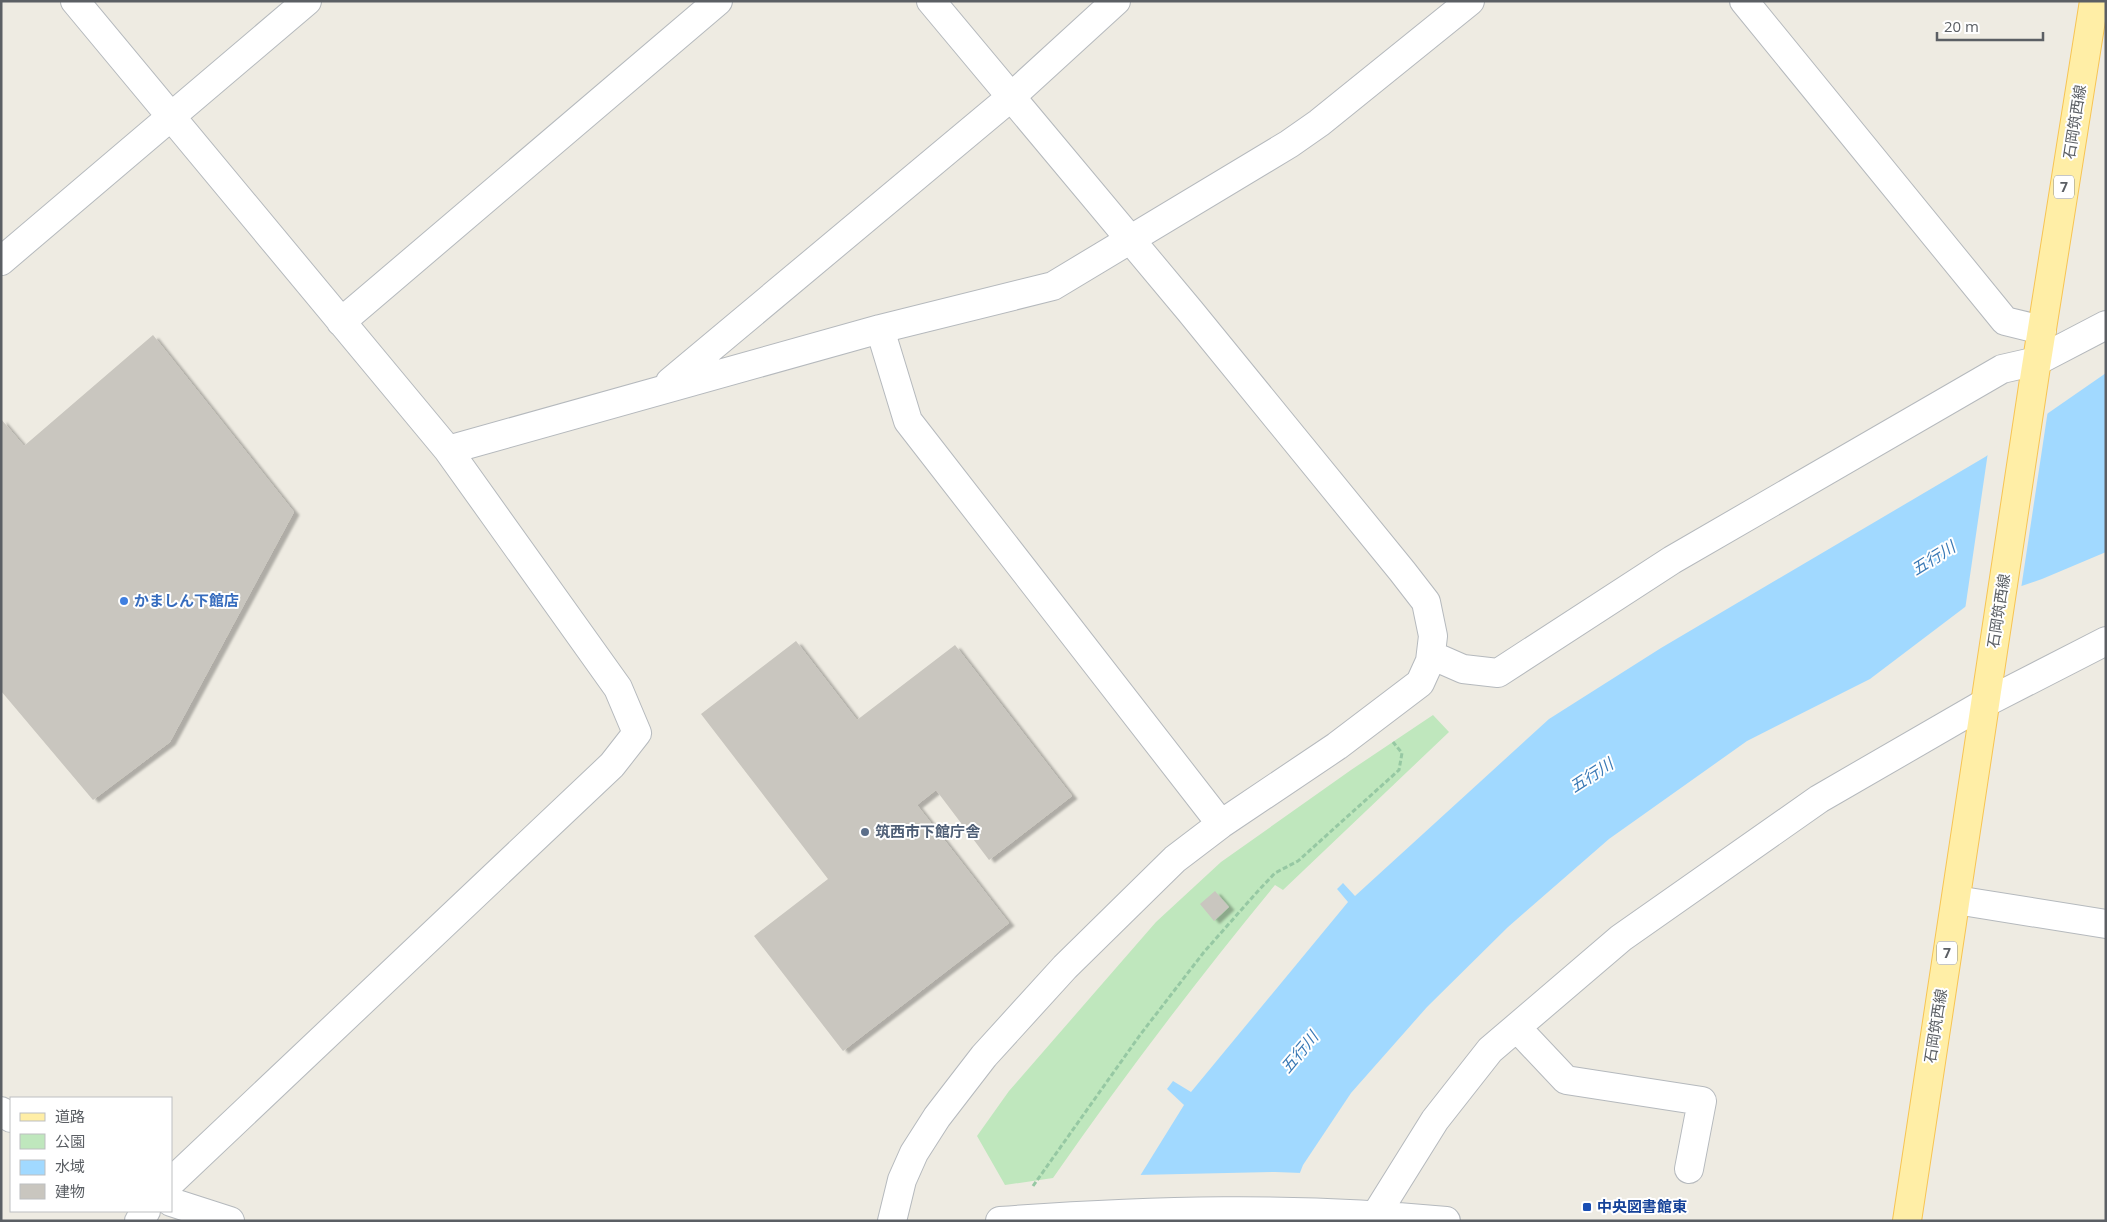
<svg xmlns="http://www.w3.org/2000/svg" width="2107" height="1222" font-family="'Open Sans','Noto Sans JP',sans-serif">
  <defs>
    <filter id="shadow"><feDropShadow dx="5.5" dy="3" stdDeviation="1" flood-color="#0004"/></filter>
  </defs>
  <rect width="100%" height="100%" fill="#eeebe2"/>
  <path fill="#bfe7bd" d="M 1433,715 L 1449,732 L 1283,890 L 1275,885 C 1197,980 1123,1077 1053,1178 L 1005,1185 L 977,1136 L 1009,1091 L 1156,922 L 1221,862 L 1351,770 Z"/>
  <path fill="#a1d9ff" d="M 2106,373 L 2106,552 L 2042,579 L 1969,604 L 1870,679 L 1747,741 L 1609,839 L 1508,927 L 1427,1007 L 1351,1093 L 1303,1165 L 1281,1221 L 1112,1221 L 1184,1105 L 1167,1089 L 1173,1081 L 1191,1092 L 1348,902 L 1337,889 L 1343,883 L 1355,896 L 1549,719 L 1661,648 L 1985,457 Z"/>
  <path fill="#eeebe2" d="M 2048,410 L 2021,589 L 1971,606 L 1965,610 L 1988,452 Z
    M 1275,1172 L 1302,1173 L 1284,1221 L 1109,1219 L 1137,1175 Z"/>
  <path fill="#c9c6bf" filter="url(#shadow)" d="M 153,335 L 294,512 L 170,742 L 93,800 L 1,691 L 1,419 L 24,446 Z
    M 796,641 L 857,720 L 955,645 L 1072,796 L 989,860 L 936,790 L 917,805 L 1009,923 L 843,1051 L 754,936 L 828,879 L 701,714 Z
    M 1215,891 L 1229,907 L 1214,921 L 1200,904 Z"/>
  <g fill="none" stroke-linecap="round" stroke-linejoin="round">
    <g stroke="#b5b9bd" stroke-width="30">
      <path id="minor" d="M 75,1 L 448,450 L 618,688 L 637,733 L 612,765 L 171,1182
        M 1744,1 L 2005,321 L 2042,330
        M 1,261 L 307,1
        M 341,322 L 718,1
        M 880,329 L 908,421 L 1221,824
        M 670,382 L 1011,97 L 1116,1
        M 448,450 L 880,329 L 1053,286 L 1289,144 L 1319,123 L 1470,1
        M 1431,655 L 1463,669 L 1498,673 L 1672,560 L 2002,369 L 2037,361 L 2106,325
        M 1956,900 L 2106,924
        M 1517,1028 L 1566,1080 L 1702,1101 L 1689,1169
        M 1,1111 L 11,1118
        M 171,1202 L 230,1221
        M 139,1221 L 146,1211
        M 892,1221 L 902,1180 L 914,1153 L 937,1117 L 984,1056 L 1065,967 L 1175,859 L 1221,824 L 1337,746 L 1420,683 L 1430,661 L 1433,636 L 1426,602 L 1402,571 L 1190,311 L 931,1
        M 1000,1221 C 1148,1210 1298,1206 1446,1221
        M 1372,1221 L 1435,1120 L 1490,1050 L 1621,938 L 1819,799 L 1985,703 L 2106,641"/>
    </g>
    <g stroke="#f7c453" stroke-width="30">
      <path id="major" d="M 1907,1221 L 2035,373 L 2094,1"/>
    </g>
    <path stroke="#96c8a3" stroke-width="3" stroke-dasharray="5 2.5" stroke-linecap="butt" d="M 1033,1186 L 1140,1035 L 1204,952 L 1258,891 L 1275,873 L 1298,861 L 1399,770 L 1402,753 L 1393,742"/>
    <use href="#minor" stroke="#fff" stroke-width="28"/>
    <use href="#major" stroke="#ffeea6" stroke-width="28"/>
  </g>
  <circle fill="#3f7fe0" stroke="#fff" stroke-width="2" cx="124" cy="601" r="5"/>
  <circle fill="#5c6f8a" stroke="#fff" stroke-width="2" cx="865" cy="832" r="5"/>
  <rect fill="#1a4fb4" stroke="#fff" stroke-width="2" x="1582" y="1202" width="10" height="10" rx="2.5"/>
  <g text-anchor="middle" stroke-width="4" stroke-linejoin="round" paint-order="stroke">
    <g fill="#fff" stroke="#8c8f92" stroke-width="1">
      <rect x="2054" y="175.5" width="20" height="23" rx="4"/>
      <rect x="1937" y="941.5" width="20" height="23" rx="4"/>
    </g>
    <g font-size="14" font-weight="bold" fill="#5b5f64">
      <text x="2064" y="192">7</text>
      <text x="1947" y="958">7</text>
    </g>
    <g font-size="15" fill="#5b5f64" stroke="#fff">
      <text transform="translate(2075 122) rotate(-81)" y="5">石岡筑西線</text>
      <text transform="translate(1999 611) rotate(-81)" y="5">石岡筑西線</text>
      <text transform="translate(1936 1026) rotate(-81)" y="5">石岡筑西線</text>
    </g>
    <g font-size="15" font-weight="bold" fill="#366cbe" stroke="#fff" text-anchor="start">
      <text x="134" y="606">かましん下館店</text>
    </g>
    <g font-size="15" font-weight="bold" fill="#4e5e75" stroke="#fff" text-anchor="start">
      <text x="875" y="837">筑西市下館庁舎</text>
    </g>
    <g font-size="15" font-weight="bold" fill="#164399" stroke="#fff" text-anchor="start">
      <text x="1597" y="1212">中央図書館東</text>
    </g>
    <g font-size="16" font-style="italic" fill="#3a79b5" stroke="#fff">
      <text transform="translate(1933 558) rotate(-32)" y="6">五行川</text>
      <text transform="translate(1591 775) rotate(-33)" y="6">五行川</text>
      <text transform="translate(1299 1052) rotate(-50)" y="6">五行川</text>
    </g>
  </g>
  <rect width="2107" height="1222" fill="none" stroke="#5b5f64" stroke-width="5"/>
  <rect x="10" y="1097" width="162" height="115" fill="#ffffff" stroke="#bdbfc1"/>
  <rect x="20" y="1113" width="25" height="8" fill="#ffeea6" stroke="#bdbfc1"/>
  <text x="55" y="1122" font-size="15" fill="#5b5f64">道路</text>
  <rect x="20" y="1134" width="25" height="15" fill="#bfe7bd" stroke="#bdbfc1"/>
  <text x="55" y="1147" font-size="15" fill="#5b5f64">公園</text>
  <rect x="20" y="1160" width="25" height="15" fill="#a1d9ff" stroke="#bdbfc1"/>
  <text x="55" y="1172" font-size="15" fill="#5b5f64">水域</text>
  <rect x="20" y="1184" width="25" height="15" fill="#c9c6bf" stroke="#bdbfc1"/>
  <text x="55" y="1197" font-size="15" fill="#5b5f64">建物</text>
  <path d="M1937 32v8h106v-8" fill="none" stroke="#5b5f64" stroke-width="2.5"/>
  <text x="1944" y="32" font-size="15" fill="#5b5f64" stroke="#ffffff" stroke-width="4" paint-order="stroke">20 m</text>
</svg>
